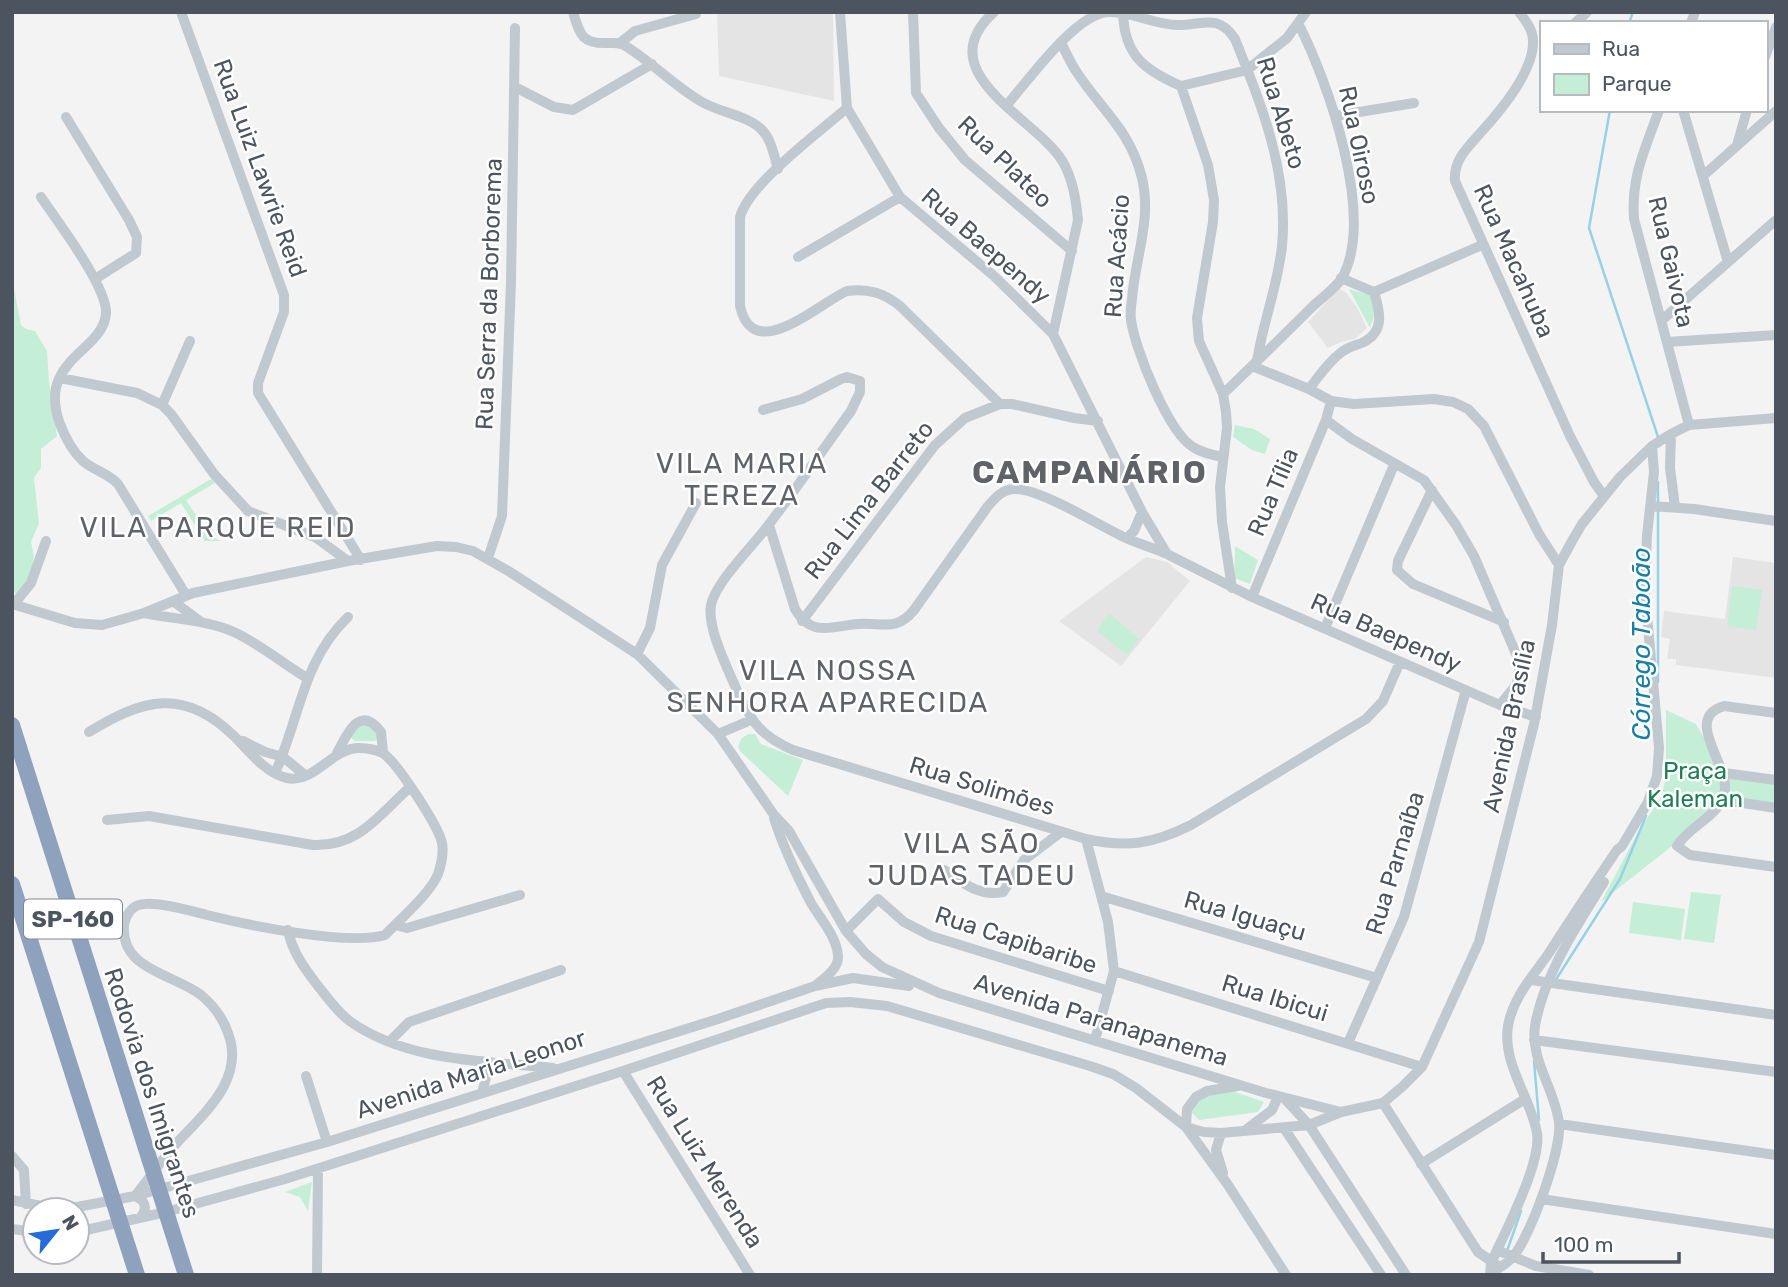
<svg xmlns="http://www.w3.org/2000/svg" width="1788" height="1287" font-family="Rubik,sans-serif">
  <rect width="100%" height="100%" fill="#f4f3f3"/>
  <path fill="#e5e4e4" d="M 717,12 L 833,12 L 834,101 L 719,76 Z
    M 1339,288 L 1346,293 L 1357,307 L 1367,328 L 1355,339 L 1341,342 L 1328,348 L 1308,322 Z
    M 1146,557 L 1167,562 L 1190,581 L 1121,666 L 1059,621 Z
    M 1733,557 L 1776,563 L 1776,678 L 1676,665 L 1676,659 L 1667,659 L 1670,639 L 1661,637 L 1664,611 L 1725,619 Z"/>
  <path fill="#c5eed7" d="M 12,278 L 21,325 L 26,329 L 35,331 L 47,351 L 49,382 L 57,436 L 41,449 L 41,468 L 34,478 L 39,523 L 31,542 L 34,556 L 32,568 L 28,585 L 16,593 L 12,592 Z
    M 1349,289 L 1370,295 L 1376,311 L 1370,328 Z
    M 1235,425 L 1254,429 L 1270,439 L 1265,454 L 1252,450 L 1233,437 Z
    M 211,479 L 215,483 L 186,500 L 210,536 L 221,541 L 205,541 L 181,503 L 151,521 L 148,516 Z
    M 1235,546 L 1258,560 L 1250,584 L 1234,578 Z
    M 1732,586 L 1762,590 L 1756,630 L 1727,626 Z
    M 1109,613 L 1139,639 L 1127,655 L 1097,631 Z
    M 1666,710 L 1696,724 L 1724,773 L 1776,783 L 1776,804 L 1723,800 L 1705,820 L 1601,902 L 1637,834 L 1661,797 L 1666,778 Z
    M 369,723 L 380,737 L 375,741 L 354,741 L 350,736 L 359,724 Z
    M 748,734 L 755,734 L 761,744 L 803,760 L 788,796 L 740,751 L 738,747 L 741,739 Z
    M 1691,892 L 1721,895 L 1714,943 L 1684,939 Z
    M 1633,902 L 1685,909 L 1681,940 L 1629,933 Z
    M 1235,1092 L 1264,1102 L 1258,1112 L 1199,1120 L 1191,1112 C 1199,1093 1217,1093 1235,1092 Z
    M 312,1182 L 308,1211 L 300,1197 L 285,1192 Z"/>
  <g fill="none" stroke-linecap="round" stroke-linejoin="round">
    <path stroke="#96d1e7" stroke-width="2.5" d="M 1629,23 L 1633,12
      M 1610,110 L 1589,228 L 1658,437
      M 1658,482 L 1658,503
      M 1658,510 L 1658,682
      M 1555,981 L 1620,879 L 1646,816
      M 1534,1061 L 1539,1120
      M 1507,1251 L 1521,1211"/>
    <path stroke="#c1c9d0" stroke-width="10" d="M 181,12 L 284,295 L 284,312 L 258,383 L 258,393 L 361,560
      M 573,12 C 580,35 582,44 608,43 C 615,43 618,42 624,45 C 652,62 674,86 702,102 C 721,113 746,115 761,129 C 771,138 774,156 778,169
      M 840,12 L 847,108 L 900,197 L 994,276 L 1053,334 L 1142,512 L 1167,554 L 1252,597 L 1500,705 L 1536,717
      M 913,12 L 916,93 L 939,128 L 965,160 L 1072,251
      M 994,12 C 926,73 1038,119 1063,162 C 1073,180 1076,200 1078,220 L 1053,334
      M 1123,12 C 1124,55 1144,70 1181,86 L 1247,70 L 1287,38 L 1306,12
      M 1519,12 C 1526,21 1533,30 1533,41 C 1534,70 1501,110 1483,130 C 1470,145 1453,159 1455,181 L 1570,436 L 1594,482 L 1604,496
      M 1575,23 L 1587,12
      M 1691,23 L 1695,12
      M 620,43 L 635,31 L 696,14
      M 1061,43 C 1066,52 1070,62 1076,71 C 1101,110 1130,129 1142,178 C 1152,220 1135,258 1132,299 C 1131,306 1130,314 1131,320 C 1135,349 1168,432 1193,447 C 1202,453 1212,455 1223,457
      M 1765,57 L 1776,27
      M 1181,86 L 1208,165 L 1214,200 L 1213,222 L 1197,318 L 1199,341 L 1223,394 L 1226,412 L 1227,428 L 1220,487 L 1222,522 L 1232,588
      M 515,87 L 554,107 L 573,110 L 652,64
      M 1006,106 C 1028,81 1075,14 1108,12 C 1132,11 1154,25 1178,25 C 1203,25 1218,13 1235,39 C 1262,106 1289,173 1282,246 C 1278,285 1263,322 1257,361
      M 847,108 C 819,132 749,184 740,217 L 740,306 C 753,366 819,303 847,291 C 868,288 884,293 900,306 L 1000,404
      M 1659,110 C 1645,150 1631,176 1634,219 L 1689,425
      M 1683,110 L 1728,262
      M 1335,116 L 1414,103
      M 66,117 L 129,220 L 137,237 L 136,253 L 95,279
      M 1737,145 L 1747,110
      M 1704,175 L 1776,111
      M 41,197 C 57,221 107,286 106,313 C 104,352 36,359 60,424 C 65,437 72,451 83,461 C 93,470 108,473 118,484 L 186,595
      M 798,257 L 900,197
      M 1374,292 L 1482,245
      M 1662,320 L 1776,220
      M 1667,342 L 1776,335
      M 1252,366 L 1309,389 L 1331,401 L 1354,404 L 1434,399 L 1453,402 L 1468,409 L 1484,426 L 1539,534 L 1559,565
      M 60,378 L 137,393 L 162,405 L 171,414 L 214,474 L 248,511 L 315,537 L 348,561
      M 1309,389 C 1319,376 1329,361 1343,351 C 1349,347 1357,345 1364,342 C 1385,331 1380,311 1374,292 L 1341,278
      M 1223,394 C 1252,366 1282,337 1311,308 C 1320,299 1335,289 1342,278 C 1376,217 1328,82 1299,25
      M 162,405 L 190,341
      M 763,410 L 802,399 L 841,379 L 847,377 L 860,381 L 860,392 L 851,411 C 824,448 798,486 770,523 C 755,544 716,581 711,605 C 707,627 726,665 735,686 C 750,719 758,735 793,750 L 1086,839 C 1127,848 1153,844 1191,825 L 1366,719 L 1383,701 L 1400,662
      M 1326,420 L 1352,439 L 1424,480 L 1456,525 L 1474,556 L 1520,663 L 1517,684 L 1500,705
      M 1671,434 L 1670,468 L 1675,507
      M 1432,490 L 1398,561 L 1397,570 L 1413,584 L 1504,622
      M 1651,506 L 1694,509 L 1776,521
      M 769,525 L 795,609 C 812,638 832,626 858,624 C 883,622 896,632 914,610 L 988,506 C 996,497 1003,489 1015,489 C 1041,489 1100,526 1126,538 C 1139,544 1154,548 1167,554
      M 1127,538 L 1134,531 L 1142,512
      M 488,558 L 502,516 L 511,282 L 515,28
      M 1252,597 L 1326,420 L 1331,401
      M 173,601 L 201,622
      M 12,604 L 75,623 L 102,625 L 144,613 L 193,593 L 348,561 L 437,546 L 456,547 L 473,551 L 510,572 L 637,654 L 718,734 L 774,815 L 789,831 L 846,931 L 866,954 L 882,967 L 939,993 L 1266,1093 L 1341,1112
      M 14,604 L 31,583 L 46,541
      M 144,613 C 172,619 208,620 234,632 C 260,644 282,663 307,678
      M 802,621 L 935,445 L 965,418 L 1000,404 L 1012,404 L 1074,418 L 1098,421
      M 1325,628 L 1394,465
      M 637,654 L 650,628 L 662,565 L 696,503
      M 1776,713 L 1724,706 C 1684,718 1726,761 1725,788 C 1723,816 1690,824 1677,846 L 1690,855 L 1776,867
      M 89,732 C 142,699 184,687 234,736 C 249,751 265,773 287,778 C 314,784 332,748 359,748 C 366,748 379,750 384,754 C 398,764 439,827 442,843 C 444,853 441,865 438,874 C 430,894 400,919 385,935 C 348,946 247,925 207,915 C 191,911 154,900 139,905 C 131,907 125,917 124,925 C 120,970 174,974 201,995 C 213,1005 223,1018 228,1033 C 246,1080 202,1115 174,1146 C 160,1162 148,1180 135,1196 C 145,1200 148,1208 141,1217
      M 718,734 L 751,720
      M 243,741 L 265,752 L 283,757 L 305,775
      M 337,753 C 347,735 359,703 381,732 L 383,752
      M 275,773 C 300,718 302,661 348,617
      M 1724,773 L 1776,780
      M 1723,800 L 1776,808
      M 774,818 C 783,847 797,876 811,903 C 820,918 837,937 838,956 C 839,968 825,978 816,985
      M 107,820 L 149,816 L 313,845 C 358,847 378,816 410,787
      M 1086,839 L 1108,922 L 1114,971 L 1095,1040
      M 944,870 C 963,883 979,897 1003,892 L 1024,860 L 1061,832
      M 1101,896 L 1377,978
      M 395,925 L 407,928 L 520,895
      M 288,930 C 292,952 305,969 318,986 C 328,998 338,1013 351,1022 C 408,1062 487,1061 553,1068
      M 846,931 L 878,899 L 904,922 L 931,936 L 1109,991
      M 1114,971 L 1422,1067
      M 1531,980 L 1776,1015
      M 1534,1040 L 1776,1072
      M 389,1042 L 409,1022 L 561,970
      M 1348,1043 L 1404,917 L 1466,690
      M 623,1071 L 750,1275
      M 306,1076 L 327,1142
      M 1238,1086 L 1207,1091 L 1196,1097 L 1187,1109 L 1186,1127 L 1228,1185 L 1286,1275
      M 482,1093 L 487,1074 L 482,1061
      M 1285,1099 L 1309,1125 L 1406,1275
      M 1383,1103 L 1478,1252 L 1497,1265
      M 1559,1124 L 1776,1155
      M 1284,1128 L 1381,1275
      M 1247,1129 L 1272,1110 L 1278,1097
      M 1221,1133 L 1216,1150 L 1223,1173
      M 12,1156 L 24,1170 L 26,1204
      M 1421,1164 L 1525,1099
      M 1541,1199 L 1776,1234
      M 12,1200 L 41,1206 L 77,1207 L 135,1196 L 327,1142 L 718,1019 L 815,986 L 853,978 L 909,986
      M 12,1229 L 35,1232
      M 77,1232 L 166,1212 L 285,1179 L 623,1071 L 826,1003 L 850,1002 L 887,1006 L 1090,1066 L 1113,1074 L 1136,1088 L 1186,1127 L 1204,1132 L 1221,1133 L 1309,1125 L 1341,1112 L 1383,1103 L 1403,1086 L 1422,1067 L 1479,942 L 1534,724 L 1552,625 L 1559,565 L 1572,541 L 1582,524 L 1620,477 L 1652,446 L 1671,434 L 1689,425 L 1776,418
      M 1497,1250 L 1536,1266 L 1589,1275
      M 1490,1273 C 1498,1269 1506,1264 1512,1258 C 1530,1238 1562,1150 1559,1123 C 1555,1089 1530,1060 1535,1026 C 1544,974 1577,926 1604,882
      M 317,1275 L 318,1169
      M 1490,1275 L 1491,1263 C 1504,1234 1542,1163 1537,1133 C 1531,1098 1502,1064 1508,1026 C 1513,997 1533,976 1549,953 C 1571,918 1594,884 1617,850 L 1622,846 L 1648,802 L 1657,776 L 1659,748 L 1645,593 L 1647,535 L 1654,472 L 1652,446"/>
    <path stroke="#8ea2bd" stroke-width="16" d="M 12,725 L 186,1275
      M 12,884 L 137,1275"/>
  </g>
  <g text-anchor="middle" stroke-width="5" stroke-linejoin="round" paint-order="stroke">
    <rect fill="#fff" stroke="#81878f" stroke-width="2" x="24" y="899.5" width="98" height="39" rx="5"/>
    <g font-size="23" font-weight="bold" fill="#4b545f">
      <text x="73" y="927">SP-160</text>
    </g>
    <g font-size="24" fill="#4b545f" stroke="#fff">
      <text transform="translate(1281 113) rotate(73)" y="8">Rua Abeto</text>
      <text transform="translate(1359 145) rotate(78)" y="8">Rua Oiroso</text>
      <text transform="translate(1005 162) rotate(44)" y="8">Rua Plateo</text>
      <text transform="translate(260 168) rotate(70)" y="8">Rua Luiz Lawrie Reid</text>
      <text transform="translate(986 246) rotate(41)" y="8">Rua Baependy</text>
      <text transform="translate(1117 256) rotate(-86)" y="8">Rua Acácio</text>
      <text transform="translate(1514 261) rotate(66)" y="8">Rua Macahuba</text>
      <text transform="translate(1671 262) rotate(77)" y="8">Rua Gaivota</text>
      <text transform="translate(489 294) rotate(-88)" y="8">Rua Serra da Borborema</text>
      <text transform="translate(1273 492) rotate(-67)" y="8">Rua Tília</text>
      <text transform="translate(869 500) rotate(-52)" y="8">Rua Lima Barreto</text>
      <text transform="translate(1386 633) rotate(24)" y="8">Rua Baependy</text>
      <text transform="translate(1509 726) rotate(-78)" y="8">Avenida Brasília</text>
      <text transform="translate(982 786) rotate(17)" y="8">Rua Solimões</text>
      <text transform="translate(1395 863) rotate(-73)" y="8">Rua Parnaíba</text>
      <text transform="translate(1245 916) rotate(16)" y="8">Rua Iguaçu</text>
      <text transform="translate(1016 940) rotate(18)" y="8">Rua Capibaribe</text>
      <text transform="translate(1275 998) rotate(17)" y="8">Rua Ibicui</text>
      <text transform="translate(1101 1020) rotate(17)" y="8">Avenida Paranapanema</text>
      <text transform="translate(471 1074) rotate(-18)" y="8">Avenida Maria Leonor</text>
      <text transform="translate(152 1093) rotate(72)" y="8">Rodovia dos Imigrantes</text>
      <text transform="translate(705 1162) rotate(58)" y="8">Rua Luiz Merenda</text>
    </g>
    <g font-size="24" fill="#1e7e54" stroke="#fff">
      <text x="1695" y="779">Praça<tspan x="1695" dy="28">Kaleman</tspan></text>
    </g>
    <g font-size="26" font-style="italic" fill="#167fa7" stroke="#fff">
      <text transform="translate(1641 644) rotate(-90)" y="9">Córrego Taboão</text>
    </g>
    <g font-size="28" letter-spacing="2" fill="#5f6267" stroke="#fff">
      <text x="742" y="473">VILA MARIA<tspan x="742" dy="32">TEREZA</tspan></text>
      <text x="218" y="537">VILA PARQUE REID</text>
      <text x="828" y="680">VILA NOSSA<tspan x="828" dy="32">SENHORA APARECIDA</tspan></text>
      <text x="972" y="853">VILA SÃO<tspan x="972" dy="32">JUDAS TADEU</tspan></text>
    </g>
    <g font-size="32" font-weight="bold" letter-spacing="2" fill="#5f6267" stroke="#fff">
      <text x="1090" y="483">CAMPANÁRIO</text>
    </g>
  </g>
  <rect width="1788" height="1287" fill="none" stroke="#4b545f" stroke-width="28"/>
  <rect x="1540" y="21" width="228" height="91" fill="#ffffff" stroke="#b7bbbf" stroke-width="2"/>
  <rect x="1554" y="44" width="35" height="10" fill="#c1c9d0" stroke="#b7bbbf" stroke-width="2"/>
  <text x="1602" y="56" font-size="21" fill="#4b545f">Rua</text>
  <rect x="1554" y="74" width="35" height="21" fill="#c5eed7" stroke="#b7bbbf" stroke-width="2"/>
  <text x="1602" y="91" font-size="21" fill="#4b545f">Parque</text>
  <g transform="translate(56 1231) rotate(60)"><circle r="33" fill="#ffffff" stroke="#b7bbbf" stroke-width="2"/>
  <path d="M0-5L12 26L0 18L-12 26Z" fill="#276ada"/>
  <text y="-10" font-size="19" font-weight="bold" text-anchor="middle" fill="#4b545f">N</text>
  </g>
  <path d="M1543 1252v10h136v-10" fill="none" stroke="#4b545f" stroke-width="3.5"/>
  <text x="1554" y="1252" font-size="21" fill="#4b545f" stroke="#ffffff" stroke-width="5" paint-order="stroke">100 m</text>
</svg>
